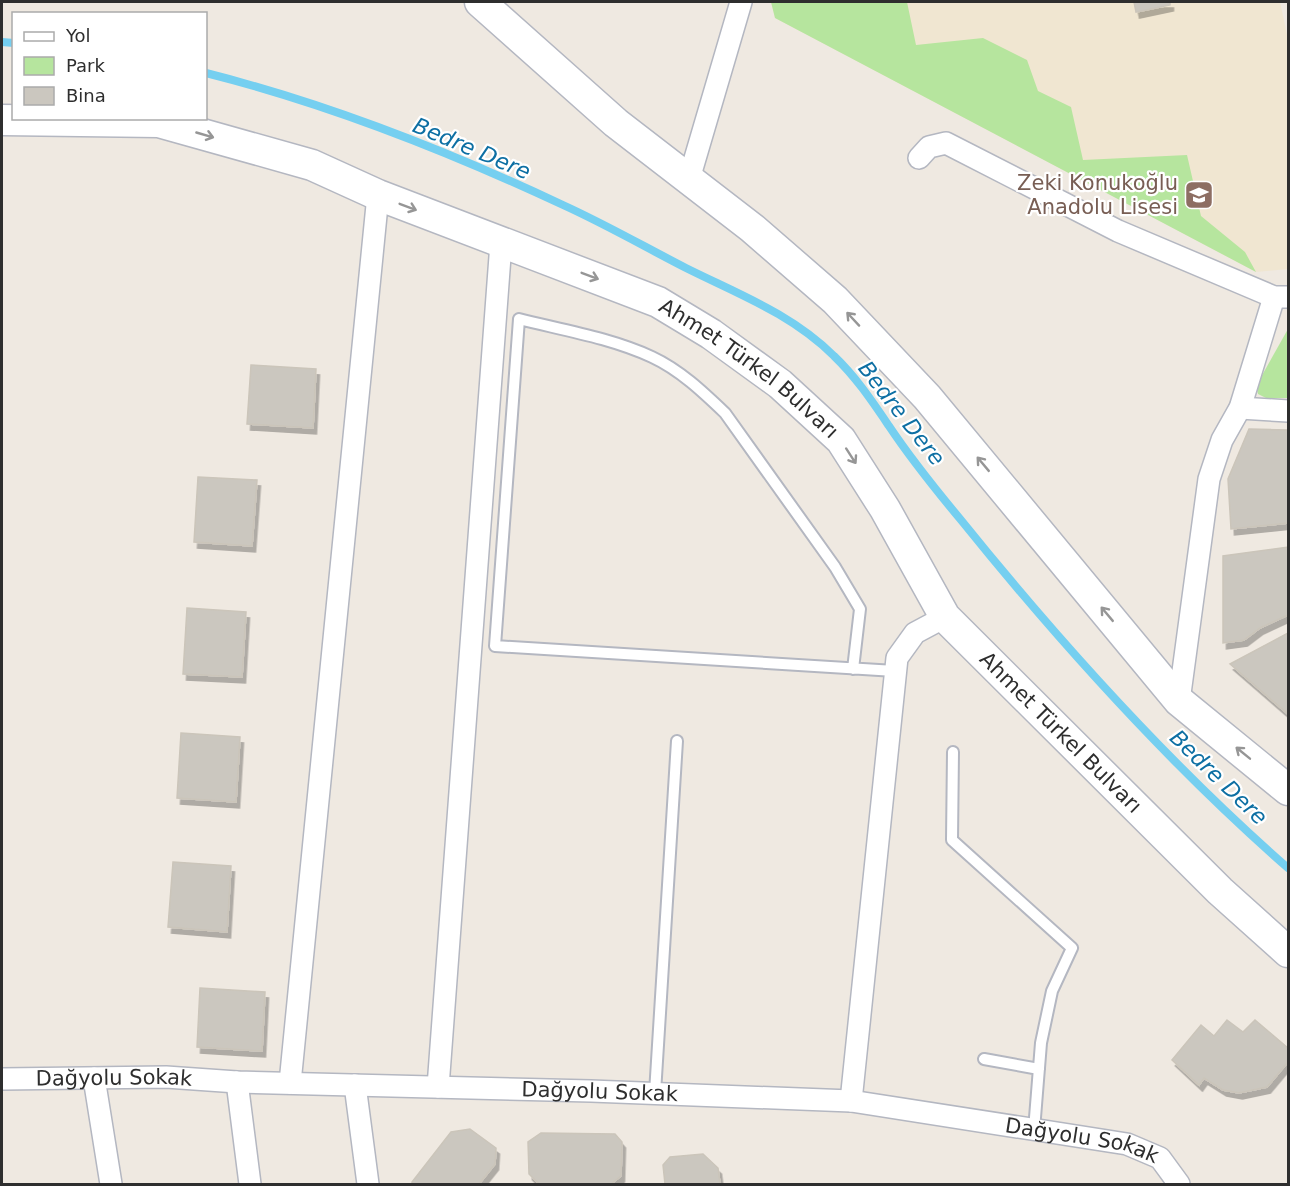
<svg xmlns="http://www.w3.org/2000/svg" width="1290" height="1186" font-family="'DejaVu Sans',sans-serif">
  <defs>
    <filter id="shadow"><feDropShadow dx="3.5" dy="6" stdDeviation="0" flood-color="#0004"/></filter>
  </defs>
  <rect width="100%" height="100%" fill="#efe9e1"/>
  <path fill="#f0e6d1" d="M 771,2 L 1280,2 L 1288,39 L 1288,269 L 1256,272 L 775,18 Z"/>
  <path fill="#b6e59e" d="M 771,2 L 907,2 L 916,45 L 983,38 L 1027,60 L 1038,91 L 1071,107 L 1083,160 L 1187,155 L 1201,216 L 1245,252 L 1256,272 L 775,18 Z
    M 1288,329 L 1288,398 L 1266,398 L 1258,394 L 1256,386 Z"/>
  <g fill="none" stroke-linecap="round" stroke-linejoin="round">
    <path stroke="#75cff0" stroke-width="8" d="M 2,42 L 14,43
      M 206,73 C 329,104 448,151 563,205 C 605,224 645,247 686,268 C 738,294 792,314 834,356 C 856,377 872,401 889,426 C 911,459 936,490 961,520 C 1061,644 1168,763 1288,868"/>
  </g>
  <path fill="#cbc7bf" stroke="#cbc5ba" stroke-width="1.5" filter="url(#shadow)" d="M 1134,2 L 1170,2 L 1170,5 L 1136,12 Z
    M 251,365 L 316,369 L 313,428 L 247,424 Z
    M 1249,429 L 1288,430 L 1288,523 L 1231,529 L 1228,479 Z
    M 198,477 L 257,480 L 252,546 L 194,542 Z
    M 1288,547 L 1288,615 L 1260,628 L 1244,640 L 1223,643 L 1223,556 Z
    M 187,608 L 246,612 L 242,677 L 183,674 Z
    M 1288,633 L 1288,714 L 1230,664 Z
    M 181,733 L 240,737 L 236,802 L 177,798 Z
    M 173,862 L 231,866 L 227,932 L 168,927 Z
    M 200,988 L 265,992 L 262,1051 L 197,1047 Z
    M 1227,1020 L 1243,1032 L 1255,1020 L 1288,1048 L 1288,1062 L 1267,1087 L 1239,1093 L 1223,1090 L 1204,1078 L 1199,1085 L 1172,1060 L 1201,1025 L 1214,1036 Z
    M 470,1129 L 496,1148 L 495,1164 L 479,1184 L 412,1184 L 412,1182 L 451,1132 Z
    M 541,1133 L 615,1134 L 622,1142 L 621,1176 L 611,1184 L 539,1184 L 529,1174 L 528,1142 Z
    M 703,1154 L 718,1168 L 720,1184 L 665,1184 L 663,1165 L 670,1157 Z"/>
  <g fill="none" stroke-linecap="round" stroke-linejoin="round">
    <g stroke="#b4b7c1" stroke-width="14">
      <path id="service" d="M 853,669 L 860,609 L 835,567 L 725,413 C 703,392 680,370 652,357 C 611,338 563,330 519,319 L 495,646 L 895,671
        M 953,752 L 952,840 L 1072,948 L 1052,991 L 1041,1043 L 1034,1130
        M 984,1059 L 1039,1069
        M 655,1093 L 677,741"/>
    </g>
    <g stroke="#b4b7c1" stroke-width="24">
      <g id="minor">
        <path d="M 919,158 L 929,147 L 946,143 L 1118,231 L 1274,297 L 1288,297"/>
        <path d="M 689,179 L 741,2"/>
        <path d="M 1240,408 L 1288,411"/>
        <path d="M 1179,701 L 1209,479 L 1222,440 L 1240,408 L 1274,297"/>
        <path d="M 94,1078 L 111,1184"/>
        <path id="s1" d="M 2,1079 L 166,1077 L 237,1082 L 591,1091 L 851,1101 L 1127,1144 L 1160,1158 L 1179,1184"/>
        <path d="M 237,1082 L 250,1184"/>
        <path d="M 290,1083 L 378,195"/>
        <path d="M 355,1085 L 368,1184"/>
        <path d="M 438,1087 L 501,243"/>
        <path d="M 851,1101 L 897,658 L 915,633 L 945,617"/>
      </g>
    </g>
    <g stroke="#b4b7c1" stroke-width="33">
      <g id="secondary">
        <path d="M 480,2 L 616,123 L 752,228 L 835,300 L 927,397 L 1179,701 L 1288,790"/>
        <path id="s2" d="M 2,120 L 159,122 L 312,165 L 378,195 L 658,302 L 711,334 L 780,384 L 841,440 L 885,509 L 945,617 L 1220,891 L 1288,952"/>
      </g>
    </g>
    <use href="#service" stroke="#fff" stroke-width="10"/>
    <use href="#minor" stroke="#fff" stroke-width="21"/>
    <use href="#secondary" stroke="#fff" stroke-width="30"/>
  </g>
  <defs><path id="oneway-shaft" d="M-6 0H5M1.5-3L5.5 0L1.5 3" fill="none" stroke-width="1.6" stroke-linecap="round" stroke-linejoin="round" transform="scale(1.5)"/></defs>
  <g stroke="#969696">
    <use href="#oneway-shaft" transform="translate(205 135) rotate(16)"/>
    <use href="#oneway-shaft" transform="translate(408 207) rotate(21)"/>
    <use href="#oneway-shaft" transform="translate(590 276) rotate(21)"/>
    <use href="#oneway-shaft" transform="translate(853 319) rotate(-133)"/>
    <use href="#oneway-shaft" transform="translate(851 456) rotate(57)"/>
    <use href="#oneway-shaft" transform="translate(983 464) rotate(-130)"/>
    <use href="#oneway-shaft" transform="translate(1107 614) rotate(-130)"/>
    <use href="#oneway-shaft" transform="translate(1243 753) rotate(-141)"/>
  </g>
  <defs>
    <g id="school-square" transform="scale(1.5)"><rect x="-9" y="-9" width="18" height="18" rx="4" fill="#8d6e63" stroke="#fff"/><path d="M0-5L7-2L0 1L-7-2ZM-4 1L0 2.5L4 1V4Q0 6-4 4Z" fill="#fff"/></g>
  </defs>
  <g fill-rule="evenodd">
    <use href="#school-square" x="1199" y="195"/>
  </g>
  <g text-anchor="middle" stroke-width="4.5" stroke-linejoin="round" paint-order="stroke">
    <g font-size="21" fill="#785e54" stroke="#fff" text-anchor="end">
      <text x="1178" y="190">Zeki Konukoğlu<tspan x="1178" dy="24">Anadolu Lisesi</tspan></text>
    </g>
    <g font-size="21" fill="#2e2e2e" stroke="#fff">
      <text dy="7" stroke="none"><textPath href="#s2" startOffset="801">Ahmet Türkel Bulvarı</textPath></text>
      <text dy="7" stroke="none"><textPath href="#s2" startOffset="1287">Ahmet Türkel Bulvarı</textPath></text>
      <text dy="7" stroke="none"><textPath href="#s1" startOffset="112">Dağyolu Sokak</textPath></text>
      <text dy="7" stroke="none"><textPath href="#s1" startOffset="598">Dağyolu Sokak</textPath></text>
      <text dy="7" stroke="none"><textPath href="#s1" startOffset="1084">Dağyolu Sokak</textPath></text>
    </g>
    <g font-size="22" font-style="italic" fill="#0d6fa3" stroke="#fff">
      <text transform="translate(472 148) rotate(23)" y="8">Bedre Dere</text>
      <text transform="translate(902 413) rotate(52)" y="8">Bedre Dere</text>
      <text transform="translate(1219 777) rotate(44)" y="8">Bedre Dere</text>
    </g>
  </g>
  <rect width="1290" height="1186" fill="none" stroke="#2e2e2e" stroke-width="6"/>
  <rect x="12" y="12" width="195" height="108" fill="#ffffff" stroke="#ababab" stroke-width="1.5"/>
  <rect x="24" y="32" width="30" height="9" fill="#ffffff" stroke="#ababab" stroke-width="1.5"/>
  <text x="66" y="42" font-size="18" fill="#2e2e2e">Yol</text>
  <rect x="24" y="57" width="30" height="18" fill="#b6e59e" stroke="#ababab" stroke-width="1.5"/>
  <text x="66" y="72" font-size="18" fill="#2e2e2e">Park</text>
  <rect x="24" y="87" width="30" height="18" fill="#cbc7bf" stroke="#ababab" stroke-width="1.5"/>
  <text x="66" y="102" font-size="18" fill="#2e2e2e">Bina</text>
</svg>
